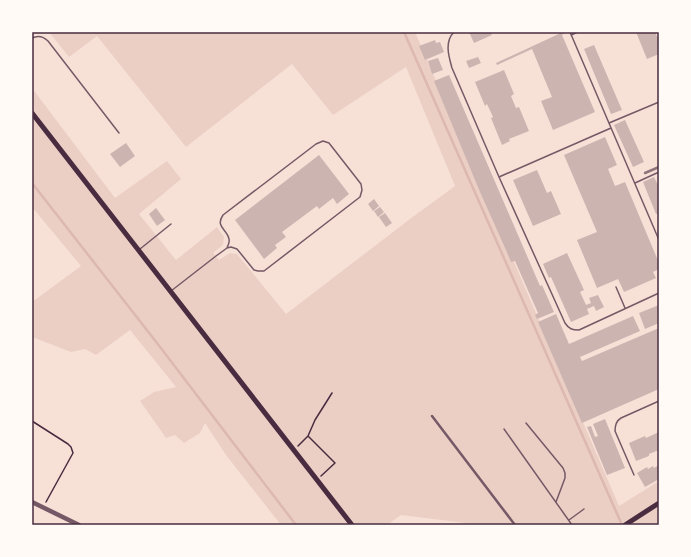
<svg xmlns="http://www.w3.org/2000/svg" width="691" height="557" font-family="'Playfair Display',serif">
  <rect width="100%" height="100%" fill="#f7e1d7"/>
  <path fill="#ebcfc5" d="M 49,32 L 415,32 L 619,506 L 659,481 L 659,525 L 466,525 L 465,523 L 401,515 L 387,525 L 281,525 L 226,455 L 205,423 L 200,433 L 184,443 L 175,435 L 166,438 L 140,401 L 154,392 L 176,387 L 130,330 L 96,355 L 85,349 L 71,352 L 32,337 L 32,302 L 81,266 L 32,207 L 32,88 L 115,198 L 167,161 L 181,179 L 139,214 L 176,260 L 217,227 L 224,237 L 223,245 L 213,253 L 219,260 L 230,253 L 237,254 L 286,314 L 410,219 L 455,186 L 406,67 L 333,115 L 292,64 L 186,147 L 97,36 L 69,57 Z"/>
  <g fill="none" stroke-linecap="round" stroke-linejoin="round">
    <path stroke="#dcb8b0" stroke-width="2.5" d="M 404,32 L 622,525
      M 32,183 L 157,343 L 296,525"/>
  </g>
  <path fill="#ccb4b1" d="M 469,32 L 490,32 L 492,35 L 474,43 Z
    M 563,32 L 566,32 L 562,35 L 595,112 L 553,130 L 541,101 L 552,97 L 532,49 L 497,65 L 496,63 Z
    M 636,32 L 655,32 L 659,41 L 659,54 L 647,59 Z
    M 435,40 L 436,43 L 440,42 L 444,52 L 425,60 L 419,46 Z
    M 594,45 L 622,110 L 611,114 L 584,49 Z
    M 478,57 L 481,63 L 469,68 L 466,61 Z
    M 438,58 L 443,70 L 432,74 L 428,61 Z
    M 504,70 L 514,94 L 511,96 L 516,108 L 519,107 L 529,131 L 509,139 L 510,141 L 502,145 L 491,118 L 493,117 L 487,104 L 485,106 L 475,82 Z
    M 449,75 L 540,286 L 542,285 L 554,312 L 537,319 L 535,315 L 538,313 L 515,261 L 511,262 L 506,250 L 480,192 L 434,81 Z
    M 625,120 L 644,162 L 633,167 L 614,125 Z
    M 605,137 L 617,165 L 608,169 L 615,186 L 625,182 L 659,263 L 659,269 L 653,272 L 656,278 L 624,292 L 618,279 L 597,288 L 577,240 L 597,232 L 564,155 Z
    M 126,143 L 135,156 L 120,167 L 110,154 Z
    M 319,155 L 349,194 L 337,204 L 333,198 L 319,209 L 317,206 L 282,232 L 286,237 L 275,245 L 277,248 L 264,259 L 235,220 Z
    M 537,170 L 547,193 L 551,191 L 561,214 L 533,226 L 513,180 Z
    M 654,177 L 659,187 L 659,213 L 656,214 L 643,182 Z
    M 374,199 L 379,206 L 373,211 L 368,204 Z
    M 380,207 L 384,212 L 378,217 L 374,211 Z
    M 156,208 L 165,220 L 157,226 L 149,214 Z
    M 385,213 L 392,223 L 386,227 L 379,217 Z
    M 567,253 L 584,290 L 580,292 L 586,305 L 591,303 L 589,298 L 598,295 L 604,307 L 596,311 L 594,306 L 587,309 L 589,314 L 571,322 L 551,277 L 549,278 L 543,264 Z
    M 659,305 L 659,323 L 645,329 L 639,313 Z
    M 556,314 L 569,344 L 633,316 L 640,331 L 580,357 L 582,361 L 659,328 L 659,389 L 582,423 L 538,322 Z
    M 605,419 L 625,468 L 607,475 L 587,427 L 591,426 L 595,437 L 598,436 L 593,424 Z
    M 659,432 L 659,450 L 649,454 L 649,456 L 636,461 L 629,443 L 645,436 L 646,438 Z
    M 659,465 L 659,479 L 645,487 L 637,473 L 647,467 L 648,469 L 653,466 L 654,468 Z"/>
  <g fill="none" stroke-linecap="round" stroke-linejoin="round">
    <path stroke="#4a2c40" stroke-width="1.5" d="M 32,421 L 68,444 L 71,447 L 73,453 L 46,502
      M 308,436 L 315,420 L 332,393
      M 298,446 L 308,436 L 335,463 L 321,476"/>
    <path stroke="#755966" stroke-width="1.5" d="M 454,32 C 444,42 449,57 452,68 L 499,177 L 565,323 C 569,329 572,330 579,330 L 659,293
      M 570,32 L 659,240
      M 571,35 L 578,32
      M 32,38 C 38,35 43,36 48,41 L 119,133
      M 609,123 L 659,102
      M 499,177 L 611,128
      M 635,183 L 659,172
      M 140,249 L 171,224
      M 616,287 L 625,308
      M 171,291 L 216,256 L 227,248 L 231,247 L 237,249 L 254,270 L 258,271 L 264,271 L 360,197 L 362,190 L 361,184 L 329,143 L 323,141 L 316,144 L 223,215 C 215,227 227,229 229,239 C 230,242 228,245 227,248
      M 526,423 L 563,468 L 565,473 L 565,478 L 556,502
      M 504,429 L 572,525
      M 634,475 L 615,431 C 615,426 616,421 621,418 L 659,401
      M 569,520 L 584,509
      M 658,525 L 659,524"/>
    <path stroke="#755966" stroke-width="2.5" d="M 432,416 L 515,525"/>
    <path stroke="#755966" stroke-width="4.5" d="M 32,502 L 79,525"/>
    <path stroke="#4a2c40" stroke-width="5" d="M 32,113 L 352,525
      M 625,525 L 659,503"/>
    <path stroke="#8f747c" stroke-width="2.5" d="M 645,173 L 659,167"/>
  </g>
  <rect width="691" height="557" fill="none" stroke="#fffaf5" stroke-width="66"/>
  <rect x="33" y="33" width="625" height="491" fill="none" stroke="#4a2c40" stroke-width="1.5"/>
</svg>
